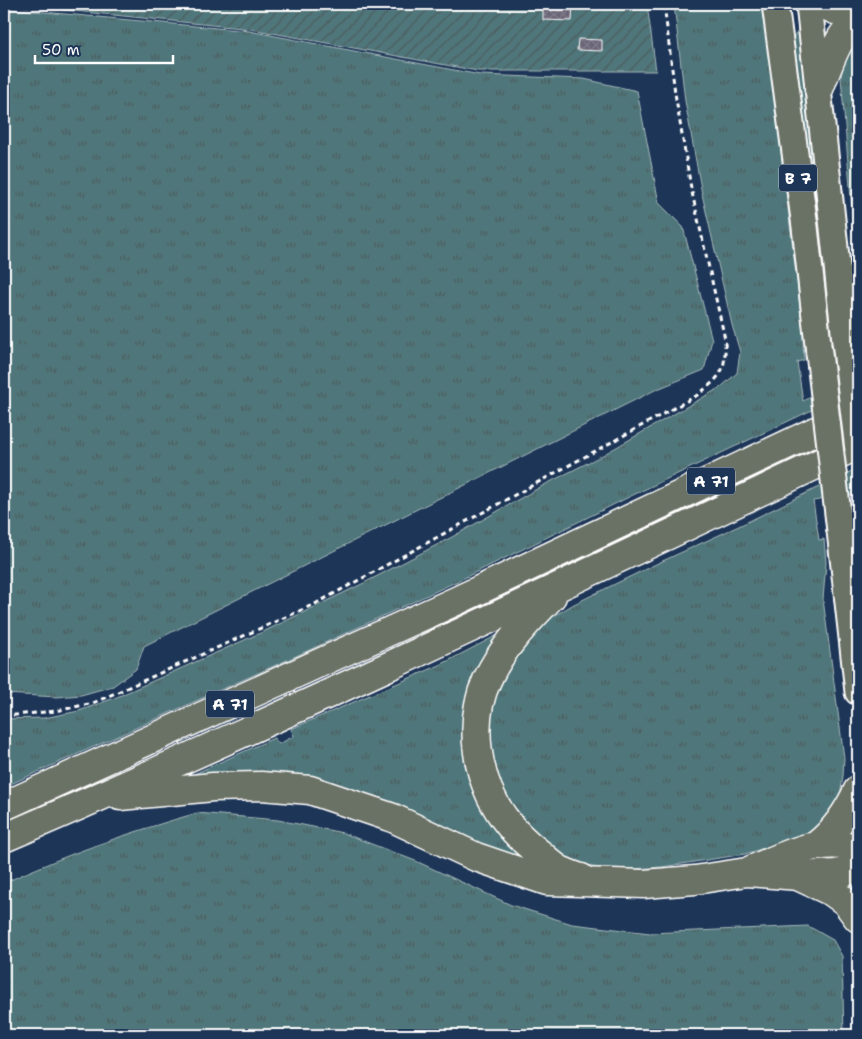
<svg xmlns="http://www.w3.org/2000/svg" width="862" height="1039" font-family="'Shantell Sans',sans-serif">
  <defs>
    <pattern id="grass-tufts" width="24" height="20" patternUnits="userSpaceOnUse" patternTransform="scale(1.25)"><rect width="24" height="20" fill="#4f767a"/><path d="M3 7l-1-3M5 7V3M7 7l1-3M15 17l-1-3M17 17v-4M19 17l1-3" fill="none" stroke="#4d5d5e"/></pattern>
    <pattern id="garden-furrows" width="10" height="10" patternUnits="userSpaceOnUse" patternTransform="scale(1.25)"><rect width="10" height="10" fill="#4f767a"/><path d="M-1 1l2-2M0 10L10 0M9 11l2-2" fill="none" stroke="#4d5d5e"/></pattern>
    <pattern id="building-cross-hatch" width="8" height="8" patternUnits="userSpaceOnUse" patternTransform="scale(1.25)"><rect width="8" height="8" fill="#6a6577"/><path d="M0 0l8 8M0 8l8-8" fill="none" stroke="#807c8b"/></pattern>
  </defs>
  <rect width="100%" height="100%" fill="#1d3557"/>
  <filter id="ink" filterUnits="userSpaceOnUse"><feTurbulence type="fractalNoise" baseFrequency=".02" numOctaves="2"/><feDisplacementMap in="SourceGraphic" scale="10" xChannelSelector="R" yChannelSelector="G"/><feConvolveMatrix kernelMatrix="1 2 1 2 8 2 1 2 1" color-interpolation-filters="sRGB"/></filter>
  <g filter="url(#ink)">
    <path fill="url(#grass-tufts)" stroke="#a7babc" d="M 674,4 L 763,4 L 802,323 L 804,360 L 797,362 L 803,401 L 858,369 L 858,388 L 631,496 L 462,579 L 305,652 L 4,787 L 4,719 L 44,718 L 79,711 L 117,697 L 267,630 L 364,583 L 452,537 L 544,485 L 601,456 L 721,387 L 737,373 L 740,352 L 732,325 L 702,194 L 685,101 Z
      M 11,9 L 249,31 L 480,75 L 584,79 L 637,91 L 659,203 L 683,227 L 712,340 L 704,370 L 655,390 L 144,646 L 136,669 L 113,686 L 81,695 L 57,697 L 4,694 L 4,84 Z
      M 800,29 L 831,324 L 832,346 L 828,347 L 791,49 C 792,41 793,34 800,29 Z
      M 858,37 L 858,334 L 856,335 L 854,313 L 857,272 L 841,77 L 844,59 Z
      M 858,468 L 858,494 L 813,501 L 819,540 L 824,539 L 826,563 L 823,599 L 844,758 L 843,776 L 840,796 L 826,819 L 812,833 L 745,854 L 662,867 L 617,870 L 584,866 L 551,850 L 523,827 L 497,789 L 487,720 L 503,668 L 544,622 L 574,604 L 656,564 L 741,525 Z
      M 507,630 L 466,728 L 540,864 L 509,859 L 399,811 L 176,782 L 274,738 L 279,744 L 294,736 L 291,729 L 440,665 Z
      M 197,813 L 278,820 L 343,833 L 418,862 L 511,905 L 572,924 L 650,933 L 808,926 L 833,940 L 842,956 L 844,1035 L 4,1035 L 4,883 C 66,854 131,832 197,813 Z"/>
    <path fill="url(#garden-furrows)" stroke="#a7babc" d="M 15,4 L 647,4 L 656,71 L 478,71 L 251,29 L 15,5 Z"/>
    <path fill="url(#building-cross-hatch)" stroke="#fff" d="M 543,4 L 573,4 L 572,21 L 543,20 Z
      M 578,39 L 602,40 L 602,51 L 577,50 Z"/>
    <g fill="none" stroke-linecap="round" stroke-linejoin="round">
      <g stroke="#fff" stroke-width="29">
        <path id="primary" d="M 775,4 L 805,227 L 819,353
          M 809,4 L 845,341
          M 840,531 L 858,692"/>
      </g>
      <g stroke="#fff" stroke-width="31">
        <path id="motorway" d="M 822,4 L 835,10 L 858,11
          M 819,89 C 829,64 837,36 858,18
          M 552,596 C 527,622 502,647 487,680 C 467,724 477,781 504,818 C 514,832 526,843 539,853 C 546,859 553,866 560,870 C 567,873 574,876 581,878
          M 120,796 L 213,787 L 261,786 L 310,790 L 393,818 L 476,857 L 547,881 L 644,884 L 695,880 L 747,872 L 799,876 L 836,874 L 858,869
          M 4,806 L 456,601 L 858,411
          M 4,838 C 292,715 575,579 858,445
          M 817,845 C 836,830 848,812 858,790
          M 751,870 C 784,856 822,835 858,849
          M 800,877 L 832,892 L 846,902 L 858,918"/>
      </g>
      <path stroke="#fff" stroke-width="3" stroke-dasharray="5 4" stroke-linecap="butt" d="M 4,716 L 56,711 L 93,703 L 315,604 L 696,396 C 722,376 726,372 725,339 L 691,188 L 675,93 L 664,4"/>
      <use href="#primary" stroke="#6b7165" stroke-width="25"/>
      <use href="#motorway" stroke="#6b7165" stroke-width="28"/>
      <g stroke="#fff" stroke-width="29" stroke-linecap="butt">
        <path id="primary-bridge" d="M 845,341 L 858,450
          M 819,353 L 840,531"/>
      </g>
      <use href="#primary-bridge" stroke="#6b7165" stroke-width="25"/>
    </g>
  </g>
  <g text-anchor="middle" stroke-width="5" stroke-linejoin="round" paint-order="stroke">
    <g fill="#1d3557" stroke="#bbc2cd" stroke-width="1">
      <rect x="779" y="164.5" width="38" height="27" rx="4"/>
      <rect x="687" y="467.5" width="48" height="27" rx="4"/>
      <rect x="206" y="690.5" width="48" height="27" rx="4"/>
    </g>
    <g font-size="16" font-weight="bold" fill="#fff">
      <text x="798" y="184">B 7</text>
      <text x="711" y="487">A 71</text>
      <text x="230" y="710">A 71</text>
    </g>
  </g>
  <rect width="862" height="1039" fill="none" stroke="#1d3557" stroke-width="20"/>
  <rect x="10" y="10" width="842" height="1019" fill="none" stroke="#fff" stroke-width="2" filter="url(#ink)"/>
  <path d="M35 55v8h138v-8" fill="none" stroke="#ffffff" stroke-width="2.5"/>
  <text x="42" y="55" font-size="15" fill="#ffffff" stroke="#1d3557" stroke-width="4" paint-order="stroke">50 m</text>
</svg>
